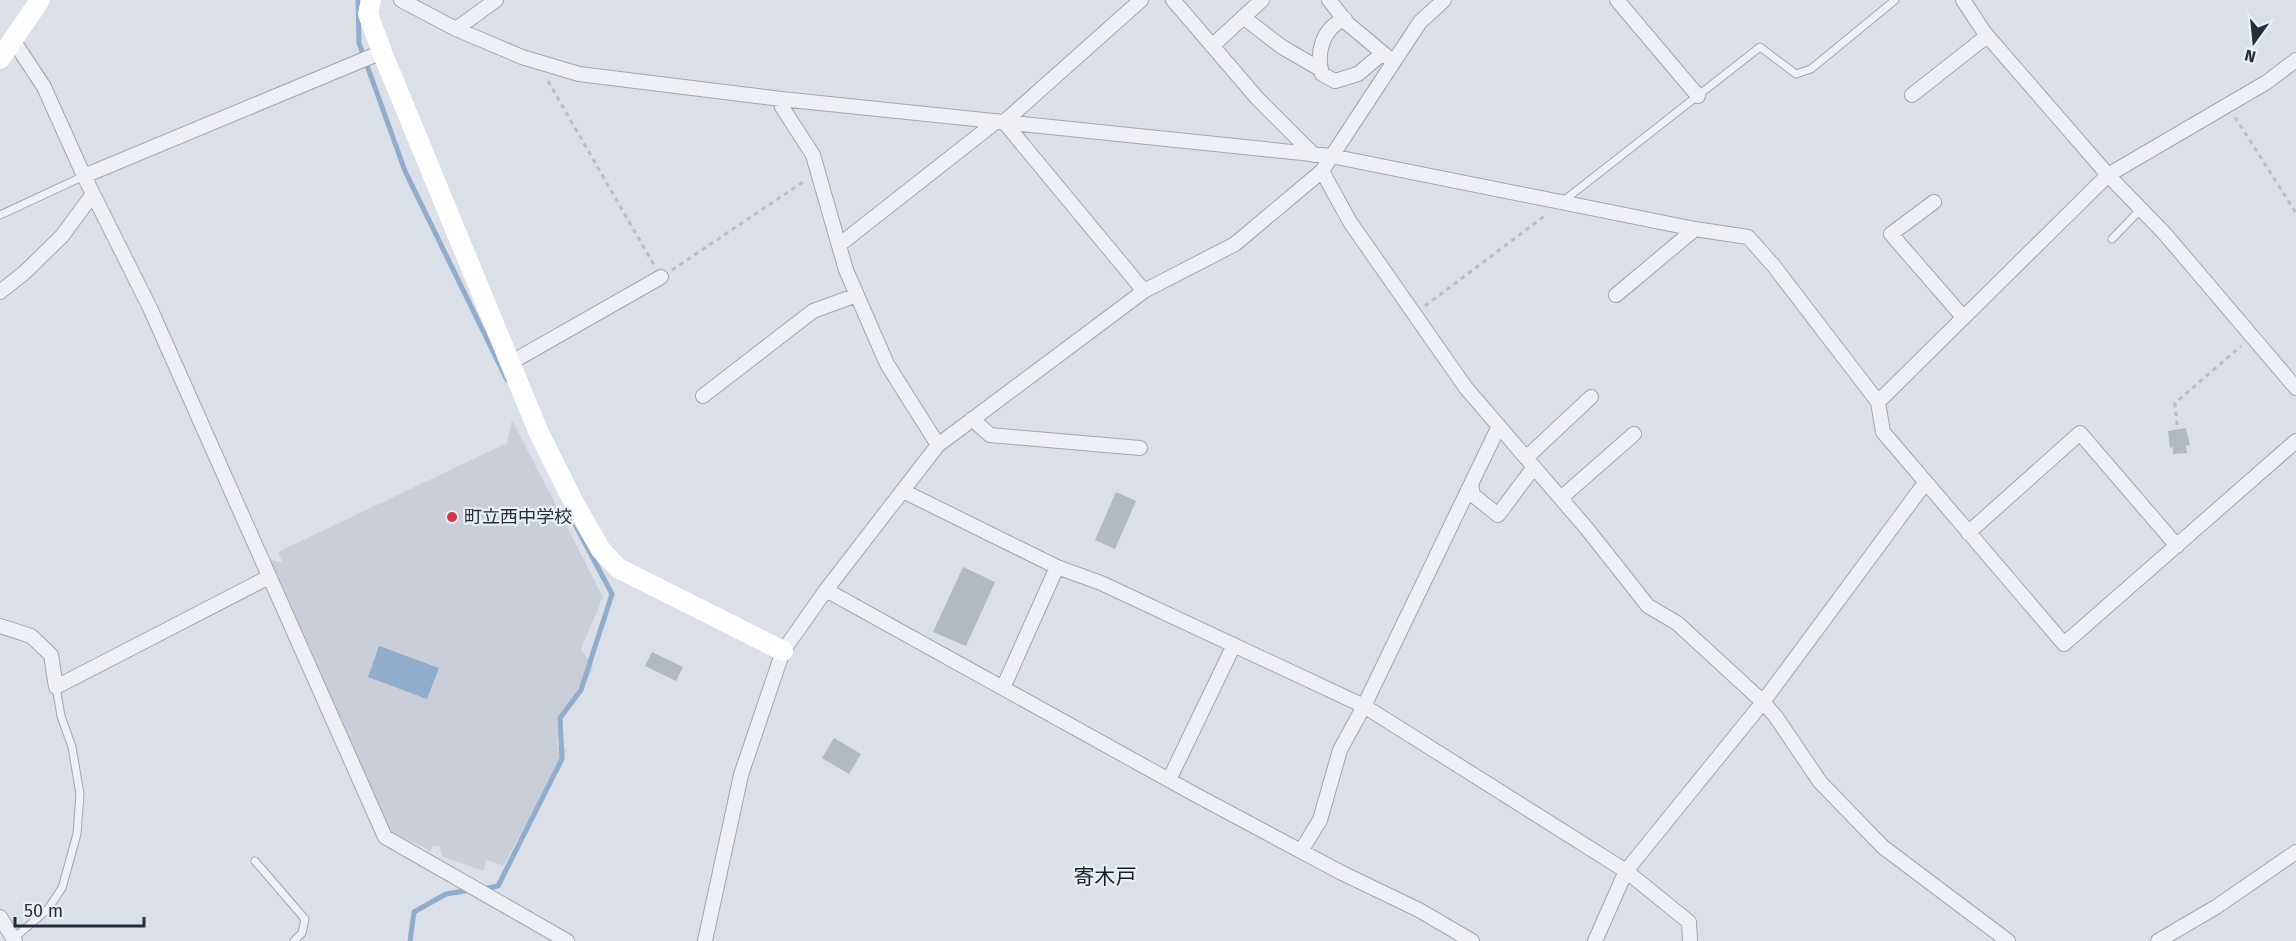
<svg xmlns="http://www.w3.org/2000/svg" width="2296" height="941" font-family="'Fira Sans','Noto Sans JP',sans-serif">
  <rect width="100%" height="100%" fill="#dbdfe7"/>
  <path fill="#c9ced9" d="M 512,420 L 603,597 L 581,649 L 593,666 L 591,673 L 562,715 L 557,745 L 567,750 L 503,866 L 487,860 L 483,871 L 442,856 L 440,847 L 432,846 L 430,851 L 387,829 L 268,559 L 283,563 L 278,552 L 507,443 Z"/>
  <path fill="#92adcb" d="M 379,646 L 439,668 L 427,699 L 368,677 Z"/>
  <g fill="none" stroke-linecap="round" stroke-linejoin="round">
    <path stroke="#92adcb" stroke-width="5" d="M 358,0 L 359,43 L 405,171 L 507,380
      M 483,889 L 498,886 L 562,759 L 560,718 L 581,690 L 612,594 L 569,513
      M 410,941 L 414,912 L 446,894 L 471,890"/>
  </g>
  <path fill="#b2b8c4" d="M 2186,428 L 2190,445 L 2186,446 L 2187,453 L 2173,454 L 2173,447 L 2170,448 L 2168,431 Z
    M 1116,492 L 1136,501 L 1115,549 L 1095,540 Z
    M 963,567 L 995,582 L 966,646 L 933,632 Z
    M 652,652 L 683,667 L 676,681 L 645,666 Z
    M 834,738 L 861,754 L 849,774 L 822,758 Z"/>
  <g fill="none" stroke-linecap="round" stroke-linejoin="round">
    <g stroke="#a0a6b1" stroke-width="9">
      <path id="lane" d="M 1562,202 L 1760,47 L 1796,74 L 1811,69 L 1895,0
        M 0,215 L 84,176
        M 2112,239 L 2141,209
        M 255,861 L 305,919 L 302,933 L 294,941
        M 13,939 L 48,909 L 62,888 L 77,834 L 80,794 L 72,747 L 61,716 L 56,687"/>
    </g>
    <g stroke="#a0a6b1" stroke-width="16">
      <path id="street" d="M 401,0 L 456,29 L 522,57 L 579,74 L 781,99 L 1331,156 L 1695,229 L 1748,237 L 1773,265 L 1878,402 L 1883,432 L 2064,644 L 2296,441
        M 1141,0 L 1004,122 L 1144,291
        M 1173,0 L 1257,98 L 1314,155
        M 1329,0 L 1347,23 L 1390,59
        M 1617,0 L 1698,96
        M 1963,0 L 1984,32 L 2108,175 L 2165,234 L 2296,388
        M 1243,17 L 1282,47 L 1320,69
        M 1345,19 C 1322,28 1316,53 1322,74 L 1335,81 L 1358,74 L 1383,53
        M 456,29 L 496,0
        M 13,40 L 44,87 L 84,176 L 150,308 L 385,837 L 567,941
        M 1212,46 L 1262,0
        M 1912,95 L 1987,36
        M 781,99 L 782,107 L 813,155 L 846,270 L 887,364 L 938,445
        M 1322,171 L 1350,222 L 1466,388 L 1588,530 L 1648,606 L 1677,623 L 1763,702 L 1776,717 L 1820,782 L 1883,847 L 2008,941
        M 84,176 L 382,52
        M 1934,202 L 1891,234 L 1963,317
        M 839,245 L 997,121
        M 0,292 L 24,273 L 62,236 L 93,194
        M 1616,295 L 1695,229
        M 510,363 L 661,277
        M 703,396 L 813,311 L 857,295
        M 1878,402 L 2108,175 L 2267,82 L 2296,60
        M 972,419 L 990,435 L 1140,448
        M 1499,426 L 1471,484 L 1473,495 L 1498,515 L 1534,467
        M 1526,458 L 1591,397
        M 903,491 L 1057,567 L 1003,688
        M 1561,498 L 1634,434
        M 1968,533 L 2080,433 L 2177,546
        M 1057,567 L 1101,583 L 1364,706 L 1626,871 L 1689,922 L 1690,941
        M 826,590 L 1196,795 L 1340,872 L 1419,910 L 1472,941
        M 0,626 L 31,636 L 51,655 L 56,687 L 269,577
        M 1169,780 L 1234,645
        M 1301,851 L 1320,820 L 1340,750 L 1364,706 L 1471,484
        M 0,917 L 15,941
        M 705,941 L 741,775 L 783,651 L 826,590 L 938,445 L 1144,291 L 1235,244 L 1322,171 L 1420,22 L 1444,0
        M 1595,941 L 1626,871 L 1763,702 L 1925,483
        M 2158,941 L 2216,907 L 2296,852"/>
    </g>
    <path stroke="#b9bdc5" stroke-width="3" stroke-dasharray="4.5 4.5" stroke-linecap="butt" d="M 548,81 L 654,265
      M 2235,117 L 2296,213
      M 672,270 L 806,180
      M 1425,306 L 1547,214
      M 2177,425 L 2175,403 L 2241,346"/>
    <use href="#lane" stroke="#eef0f5" stroke-width="7"/>
    <use href="#street" stroke="#eef0f5" stroke-width="14"/>
    <path stroke="#fff" stroke-width="20" d="M 371,0 L 368,14 L 382,52 L 539,433 L 574,503 L 601,550 L 618,568 L 783,651
      M 0,59 L 40,0"/>
  </g>
  <circle fill="#d93249" stroke="#eaeef5" stroke-width="2" cx="452" cy="517" r="6"/>
  <g text-anchor="middle" stroke-width="4.5" stroke-linejoin="round" paint-order="stroke">
    <g font-size="18" fill="#242d3e" stroke="#eaeef5" text-anchor="start">
      <text x="464" y="523">町立西中学校</text>
    </g>
    <g font-size="21" fill="#161e2e" stroke="#eaeef5">
      <text x="1105" y="884">寄木戸</text>
    </g>
  </g>
  <g transform="translate(2254 42) rotate(195)" stroke="#eaeef5" stroke-width="4.5" paint-order="stroke">
  <path d="M0-4.5L10 22L0 15L-10 22Z" fill="#242d3e"/>
  <text y="-9" font-size="16" font-weight="bold" text-anchor="middle" fill="#242d3e">N</text>
  </g>
  <path d="M15 917v9h129v-9" fill="none" stroke="#242d3e" stroke-width="3"/>
  <text x="24" y="917" font-size="18" fill="#242d3e" stroke="#eaeef5" stroke-width="4.5" paint-order="stroke">50 m</text>
</svg>
